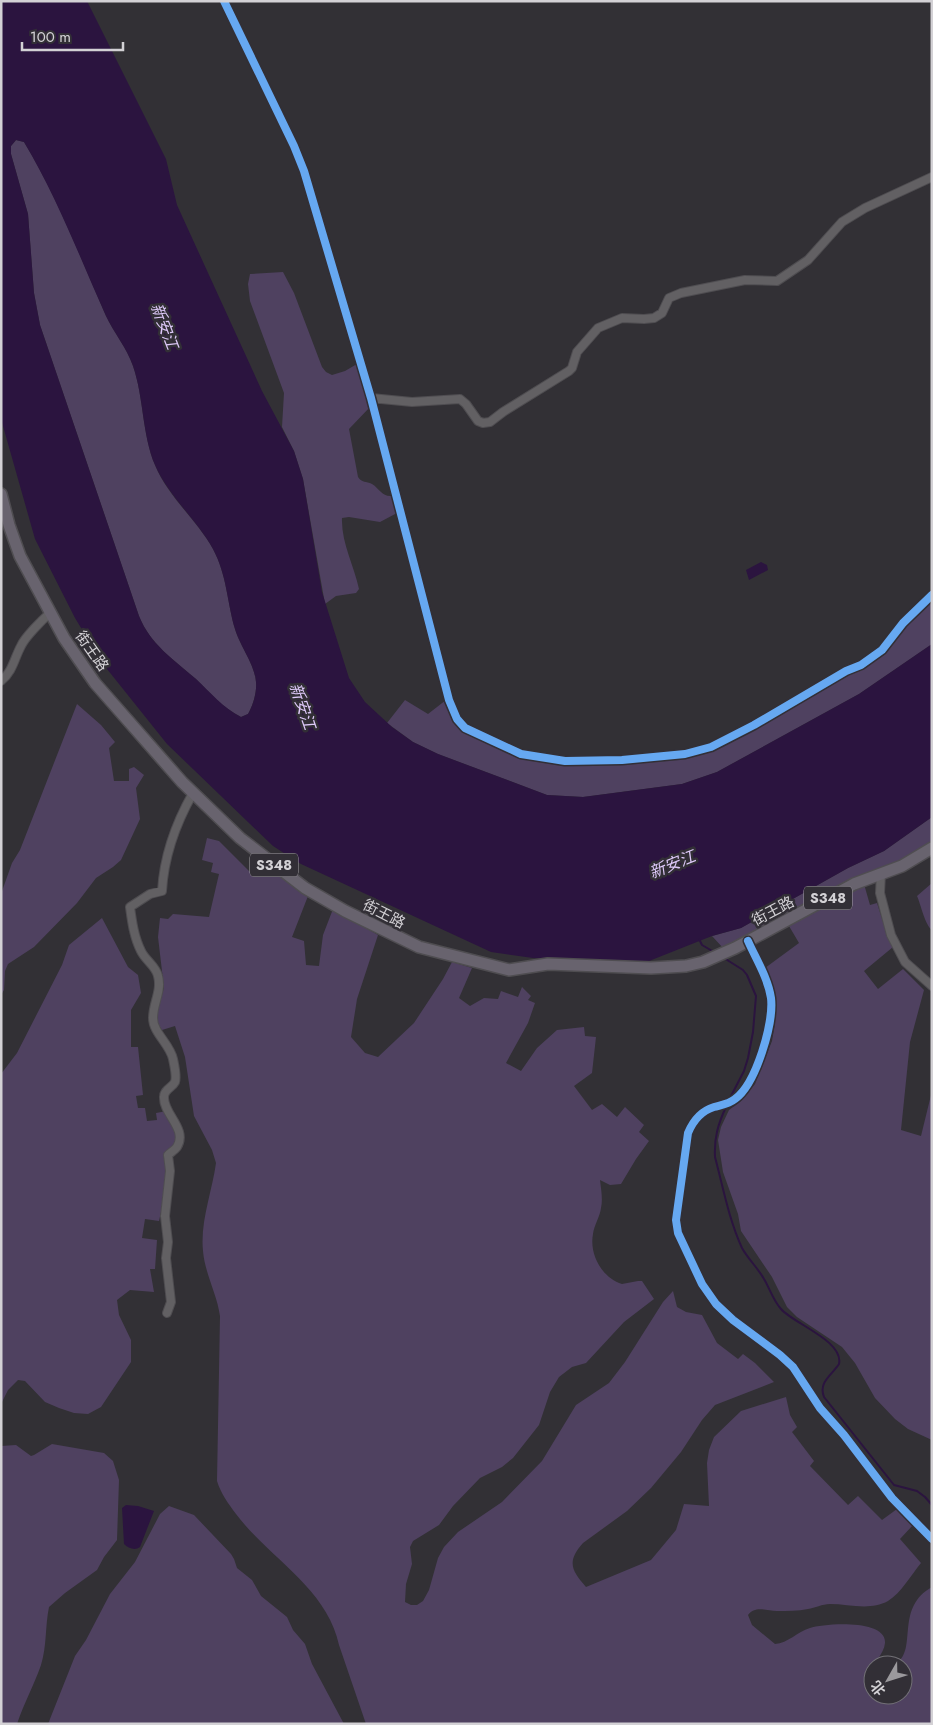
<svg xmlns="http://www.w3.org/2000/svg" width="933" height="1725" font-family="Jost,'Noto Sans SC',sans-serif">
  <rect width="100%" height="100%" fill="#323035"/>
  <path fill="#4f4160" d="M 16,140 L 24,142 C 57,196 80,257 106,316 C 114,333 127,348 133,366 C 144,398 142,434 155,465 C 168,497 197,520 213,549 C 227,575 227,602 235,629 C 240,646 255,665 256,682 C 257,692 253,705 248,714 L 241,717 C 223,708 210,693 196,679 C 174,660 150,644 139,616 L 40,325 L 34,293 L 28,214 L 11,154 L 11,146 Z
    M 283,272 L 294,293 L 322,367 L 326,372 L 332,375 L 345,371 L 357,364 L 370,407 L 349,429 L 358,477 C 362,483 366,481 372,484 C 380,489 382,497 392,496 L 397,513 L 380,522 L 349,517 L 342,518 C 341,542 354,565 359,589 L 356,593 L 336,596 L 325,604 L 303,479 L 294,451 L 282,427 L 284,393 L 250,301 L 248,284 L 250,274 Z
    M 932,599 L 932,644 L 859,694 L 717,772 L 682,784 L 583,797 L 547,795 L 438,754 L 413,742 L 387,723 L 405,700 L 428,714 L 446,700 L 464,732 L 476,738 L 561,764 L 688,755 L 771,718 L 870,663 L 910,618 Z
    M 77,704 L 101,725 L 115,742 L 109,748 L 114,781 L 129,781 L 129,769 L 134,767 L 144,775 L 136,788 L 140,819 L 121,860 L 113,867 L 96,878 L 77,903 L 34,947 L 8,964 L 5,971 L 4,990 L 1,995 L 1,894 L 12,863 L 20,850 Z
    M 932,817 L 932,844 L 912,856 L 724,949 L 712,936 L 741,928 L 848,868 L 884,851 Z
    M 207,838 L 219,841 L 252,874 L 262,863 L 308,896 L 292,937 L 304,941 L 306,965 L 319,966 L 323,935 L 333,909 L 378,935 L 357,999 L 351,1037 L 365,1053 L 378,1057 L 414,1023 L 443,979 L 452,962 L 472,968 L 459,998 L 470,1006 L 484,998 L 498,999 L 501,991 L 518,997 L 522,987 L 531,996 L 528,1000 L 535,1003 L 528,1023 L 506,1063 L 521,1071 L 537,1048 L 557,1030 L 584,1027 L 585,1036 L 596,1037 L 592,1073 L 574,1086 L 592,1110 L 602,1104 L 617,1117 L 625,1107 L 644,1125 L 639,1132 L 649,1141 L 636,1159 L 621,1184 L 610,1185 L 600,1180 C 601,1189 603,1199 601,1208 C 600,1217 594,1225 593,1234 C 589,1254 602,1278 622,1284 L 638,1281 L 642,1281 L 654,1299 L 624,1322 L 586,1363 L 572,1367 L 559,1377 L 550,1392 L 539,1425 L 513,1458 L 502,1467 L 480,1478 L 453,1506 L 439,1525 L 413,1541 L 410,1547 L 412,1564 L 406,1584 L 405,1602 L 411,1605 L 417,1605 L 423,1601 L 429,1590 L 438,1558 L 444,1547 L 458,1532 L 502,1502 L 542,1461 L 576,1405 L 609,1383 L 625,1362 L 663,1302 L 673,1291 L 677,1307 L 686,1312 L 702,1315 L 717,1343 L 738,1359 L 743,1354 L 755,1363 L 774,1382 L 715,1405 L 702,1420 L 681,1452 L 651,1488 L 627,1511 L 583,1543 C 566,1562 572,1571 586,1587 L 651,1560 L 676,1530 L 684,1504 L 709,1506 L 707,1463 L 709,1450 L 714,1437 L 741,1411 L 786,1397 L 790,1415 L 797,1427 L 792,1432 L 814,1461 L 810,1466 L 848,1505 L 858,1496 L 882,1520 L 897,1509 L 913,1525 L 900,1539 L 921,1563 C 911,1575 901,1593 888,1601 C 870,1611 849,1604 830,1604 C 822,1604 815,1608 808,1609 C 798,1611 787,1611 777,1611 C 767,1611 755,1605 748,1615 L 752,1625 L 775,1644 C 788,1643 797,1632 810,1628 C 825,1623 887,1619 885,1643 C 884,1655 872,1663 869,1674 L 870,1676 L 873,1674 L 873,1695 L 903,1695 L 903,1665 L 888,1665 C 892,1664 896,1664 899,1661 C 916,1646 896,1607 932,1587 L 932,1724 L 366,1724 L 339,1645 C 327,1588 269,1558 236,1514 C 228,1503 221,1494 217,1481 L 220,1316 C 217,1294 205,1274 203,1251 C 200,1222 212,1192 216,1163 L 212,1150 L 194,1116 L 185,1057 L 175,1026 L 162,1030 L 155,1019 L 164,988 L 158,937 L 160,918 L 168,919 L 173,914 L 209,917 L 219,874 L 211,872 L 213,863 L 202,860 Z
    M 932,883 L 932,930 C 925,925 921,905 917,896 Z
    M 864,884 L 870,905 L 877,903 L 884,925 L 893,947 L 864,971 L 878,989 L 903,969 L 924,990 L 910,1042 L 901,1130 L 921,1136 L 932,1091 L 932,1440 L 908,1429 L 895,1419 L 875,1398 L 855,1363 L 842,1347 L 797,1317 L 787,1307 L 772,1277 L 741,1231 L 738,1214 L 723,1172 L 718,1140 L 721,1127 L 729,1110 L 741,1101 L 755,1084 L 772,1041 L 775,1023 L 775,1005 L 774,995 L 765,968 L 799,943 L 789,926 Z
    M 102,918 L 128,967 L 138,975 L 141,993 L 131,1010 L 131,1047 L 138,1047 L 143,1095 L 136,1096 L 138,1108 L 145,1108 L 147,1121 L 157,1120 L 156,1113 L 167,1111 L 178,1134 L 175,1145 L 167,1154 L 167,1185 L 159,1221 L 145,1219 L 142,1238 L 157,1240 L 155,1269 L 150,1269 L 154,1292 L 130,1290 L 117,1300 L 119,1315 L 131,1340 L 131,1362 L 101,1407 L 88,1414 L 74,1413 L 59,1408 L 45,1402 L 25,1381 L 18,1380 L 8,1390 L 1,1404 L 1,1074 L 17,1053 L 62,965 L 69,945 Z
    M 52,1444 L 104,1453 L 113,1461 L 119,1480 L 117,1540 L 104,1557 L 97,1570 L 65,1593 L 49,1607 C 45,1626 47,1646 41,1665 C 34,1685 24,1703 17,1724 L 1,1724 L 1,1446 L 16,1445 L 31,1456 L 34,1455 Z
    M 169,1506 L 194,1515 L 231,1554 L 234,1559 L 237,1568 L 252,1580 L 261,1596 L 287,1617 L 293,1630 L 305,1644 L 312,1664 L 344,1724 L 48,1724 L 75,1656 L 86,1640 L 110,1594 L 135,1562 L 160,1514 Z"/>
  <path fill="#2b143f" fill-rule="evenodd" d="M 1,1 L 87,1 L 166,159 L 177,205 L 262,391 L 294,451 L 303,479 L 322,592 L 349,678 L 365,702 L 392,727 L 413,742 L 438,754 L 547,795 L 583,797 L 682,784 L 717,772 L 859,694 L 932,644 L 932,817 L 884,851 L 848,868 L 741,928 L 712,936 L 644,963 L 533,958 L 491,952 L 301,864 L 273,846 L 167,744 L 103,664 L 75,618 L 35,539 L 1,419 ZM 16,140 L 24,142 C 57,197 80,258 106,316 C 114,333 127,348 133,366 C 144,398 142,434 155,465 C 169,497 197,520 213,549 C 227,575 227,602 235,629 C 240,646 255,665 256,682 C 257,692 253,706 248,714 L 241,717 C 223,708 210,692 196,679 C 174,660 150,644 139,616 L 40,325 L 34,293 L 28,214 L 11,154 L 11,146 Z
    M 761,562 L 767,565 L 768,570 L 749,580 L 746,570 Z
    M 126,1505 L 138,1506 L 154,1511 L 140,1547 C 135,1551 128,1548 124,1544 L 122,1508 Z"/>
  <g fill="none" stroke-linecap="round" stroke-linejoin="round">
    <path stroke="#2b143f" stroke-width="2" d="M 699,939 L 702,945 L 714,952
      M 724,958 L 743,970 L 747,975 L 756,996 L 753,1032 L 748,1058 L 744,1071 L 730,1098
      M 726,1107 C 718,1124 714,1138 715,1157 C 723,1187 729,1220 742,1248 C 748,1259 758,1268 764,1279 C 770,1289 773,1300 781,1309 C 794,1324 844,1341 839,1364 C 832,1375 818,1382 824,1397 L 894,1485 L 917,1491 L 925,1497 L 932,1505"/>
    <g stroke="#4f4d51" stroke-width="10">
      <path id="minor" d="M 224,1 L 294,146 L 304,171 L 371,398 L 449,700 L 457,719 L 465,728 L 521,754 L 565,761 L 622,760 L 685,754 L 711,747 L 754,725 L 846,671 L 861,665 L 882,650 L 903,623 L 932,595
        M 371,398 L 412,402 L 460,399 L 466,404 L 478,421 L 483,423 L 490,422 L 503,412 L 569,371 L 572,368 L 577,352 L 598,328 L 622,318 L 644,319 L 654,318 L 662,313 L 669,298 L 681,293 L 745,280 L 777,281 L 808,260 L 842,222 L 865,208 L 932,177
        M 1,681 C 13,671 14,659 21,646 C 25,637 42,620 50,613
        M 881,873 L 880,893 L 891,935 L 905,962 L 932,986
        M 748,941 C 756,959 768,978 771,998 C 774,1023 756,1084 735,1099 C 729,1104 721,1105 714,1107 C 701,1111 693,1121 688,1133 L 676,1220 L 678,1233 L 702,1284 L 716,1304 L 733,1320 L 780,1355 L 793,1367 L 820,1408 L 844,1435 L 892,1498 L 932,1539
        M 167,1313 L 171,1302 L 166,1258 L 168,1242 L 165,1216 L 170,1171 L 168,1155 C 171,1152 175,1150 177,1147 C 188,1129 163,1114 164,1097 C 164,1089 172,1088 175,1082 C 177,1076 174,1064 173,1059 C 170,1044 153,1033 153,1018 C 153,1003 162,991 158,976 C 156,966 145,960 141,951 C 134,937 132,922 130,907 L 150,894 L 162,891 C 164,856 176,823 193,793"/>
    </g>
    <g stroke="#4f4d51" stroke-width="14">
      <path id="primary" d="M 1,494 L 9,525 L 20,556 L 64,638 L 95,683 L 182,782 L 240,838 L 305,888 L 345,911 L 419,947 L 509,970 L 548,964 L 651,968 L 686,966 L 703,962 L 735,948 L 854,884 L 902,866 L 932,848"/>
    </g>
    <use href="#minor" stroke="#626063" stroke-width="8"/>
    <use href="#primary" stroke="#68636e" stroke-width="11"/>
    <g stroke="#322f36" stroke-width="11">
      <path id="cycleway" d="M 224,1 L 294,146 L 304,171 L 371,398 L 449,700 L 457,719 L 465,728 L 521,754 L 565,761 L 622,760 L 685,754 L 711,747 L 754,725 L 846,671 L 861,665 L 882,650 L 903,623 L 932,595
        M 748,941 C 756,959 768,978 771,998 C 774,1023 756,1084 735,1099 C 729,1104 721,1105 714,1107 C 701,1111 693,1121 688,1133 L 676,1220 L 678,1233 L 702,1284 L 716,1304 L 733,1320 L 780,1355 L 793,1367 L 820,1408 L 844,1435 L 892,1498 L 932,1539"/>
    </g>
    <use href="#cycleway" stroke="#66a8f1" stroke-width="8"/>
  </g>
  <g text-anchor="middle" stroke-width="5" stroke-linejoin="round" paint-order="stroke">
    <g fill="#322f36" stroke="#a3a0a5" stroke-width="1">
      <rect x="250" y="853.5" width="48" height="23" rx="4"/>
      <rect x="804" y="886.5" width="48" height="23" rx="4"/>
    </g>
    <g font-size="14" font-weight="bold" fill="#d3d1d5">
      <text x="274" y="870">S348</text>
      <text x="828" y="903">S348</text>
    </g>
    <g font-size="15" fill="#d3d1d5" stroke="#322f36">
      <text transform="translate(92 651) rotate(55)" y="5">街王路</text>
      <text transform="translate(773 911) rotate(-28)" y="5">街王路</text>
      <text transform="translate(384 914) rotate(27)" y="5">街王路</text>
    </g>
    <g font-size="16" font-style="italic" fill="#dec9f9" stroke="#322f36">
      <text transform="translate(165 326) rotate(69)" y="6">新安江</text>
      <text transform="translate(303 706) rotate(71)" y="6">新安江</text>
      <text transform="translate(672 864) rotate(-22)" y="6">新安江</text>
    </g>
  </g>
  <rect width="933" height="1725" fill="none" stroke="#d3d1d5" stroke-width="5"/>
  <g transform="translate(888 1680) rotate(231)"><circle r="24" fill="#322f36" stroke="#727076"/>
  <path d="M0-4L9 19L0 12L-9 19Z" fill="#9b999d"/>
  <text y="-8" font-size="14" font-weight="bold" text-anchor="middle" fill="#d3d1d5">北</text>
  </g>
  <path d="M22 42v8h101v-8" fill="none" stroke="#d3d1d5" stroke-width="2.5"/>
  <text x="30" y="42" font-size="15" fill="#d3d1d5" stroke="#322f36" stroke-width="4" paint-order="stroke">100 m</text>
</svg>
